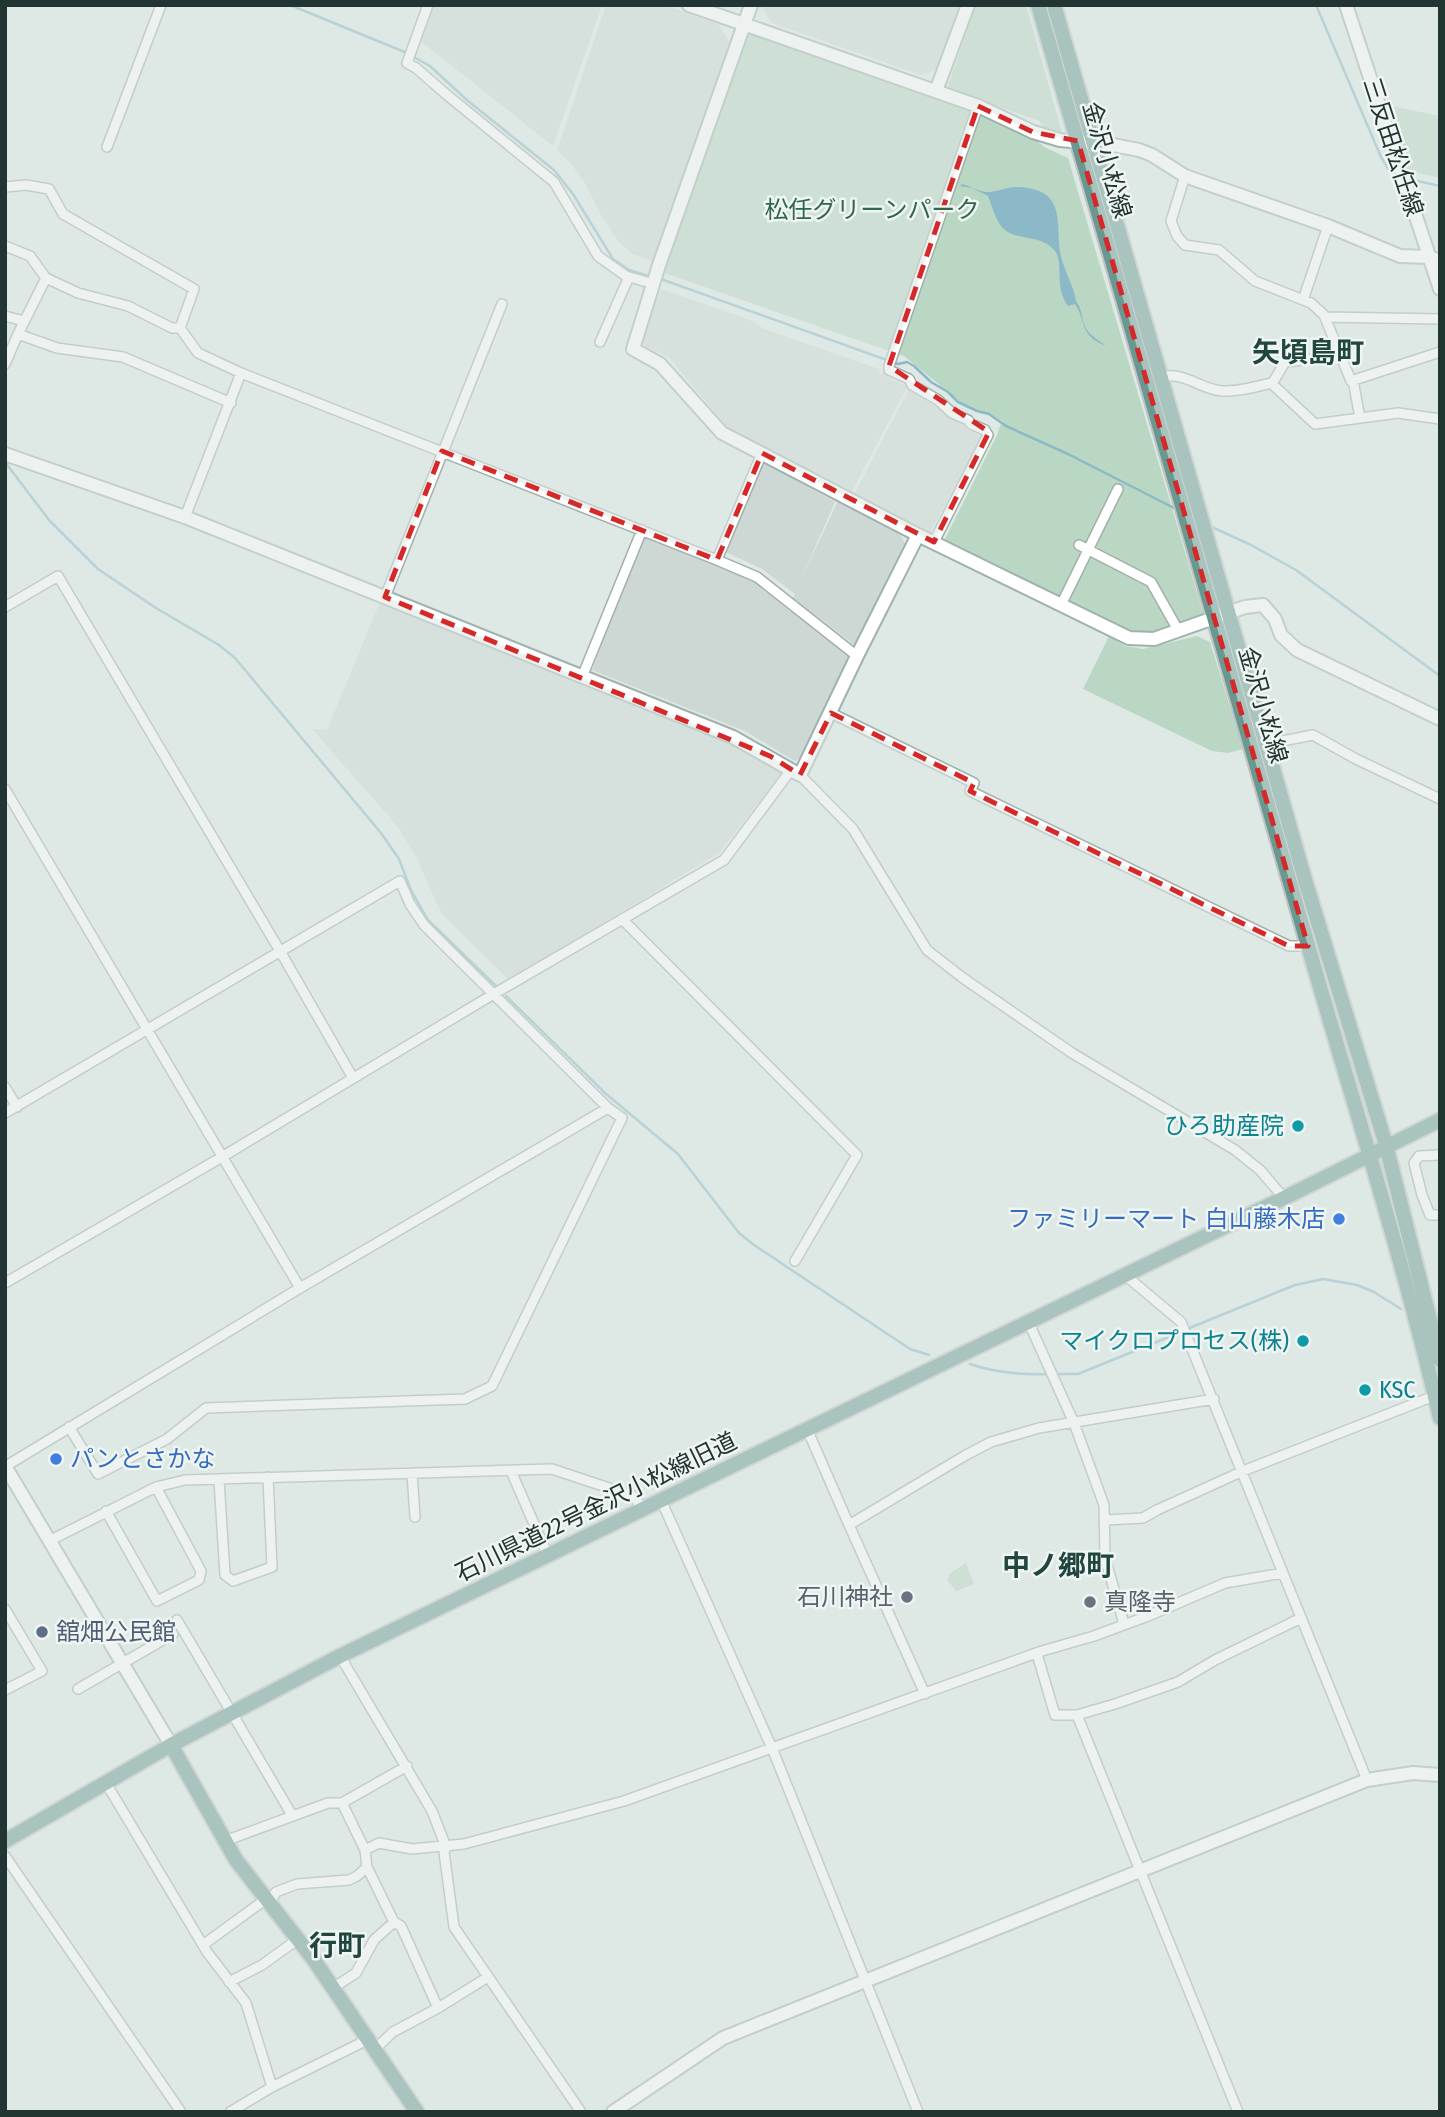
<svg xmlns="http://www.w3.org/2000/svg" width="1445" height="2117" font-family="'Fira Sans Condensed','Noto Sans JP',sans-serif">
  <rect width="100%" height="100%" fill="#dee8e4"/>
  <path fill="#cdd7d4" d="M 431,5 L 602,5 L 553,146 L 419,40 Z
    M 606,5 L 665,5 L 718,24 L 732,46 L 653,261 L 633,254 L 617,240 L 601,215 L 585,183 L 571,164 L 557,151 Z
    M 960,5 L 939,68 L 921,75 L 772,23 L 761,6 Z
    M 661,289 L 753,321 L 764,329 L 879,369 L 880,373 L 907,387 L 852,491 L 728,428 L 669,357 L 646,347 L 641,340 Z
    M 909,389 L 943,412 L 979,431 L 981,439 L 930,533 L 855,493 Z
    M 761,461 L 835,502 L 799,584 L 838,501 L 900,534 L 905,544 L 856,646 L 793,598 L 795,594 L 762,569 L 726,552 Z
    M 646,536 L 756,582 L 850,658 L 802,756 L 795,761 L 745,731 L 592,670 L 641,538 Z
    M 380,602 L 741,746 L 782,773 L 719,853 L 509,980 L 441,913 L 416,857 L 398,827 L 312,729 L 327,730 Z"/>
  <path fill="#bad7c4" d="M 976,5 L 1026,5 L 1064,139 L 1043,128 L 1040,121 L 947,89 Z
    M 746,33 L 962,106 L 1024,130 L 1044,147 L 1068,158 L 1204,616 L 1150,634 L 1121,628 L 944,541 L 997,435 L 1002,421 L 963,404 L 904,356 L 664,273 Z
    M 1386,105 L 1440,116 L 1440,178 L 1409,171 Z
    M 1109,636 L 1125,646 L 1143,649 L 1197,636 L 1210,642 L 1243,749 L 1228,753 L 1212,751 L 1083,689 Z
    M 966,1563 L 974,1584 L 956,1591 L 948,1581 L 949,1574 Z"/>
  <path fill="#8cb9c7" d="M 962,184 C 970,186 979,192 987,192 C 998,192 1008,186 1019,187 C 1071,190 1053,228 1062,260 C 1066,274 1074,287 1076,301 C 1083,310 1081,321 1087,330 C 1092,337 1100,341 1106,346 C 1079,335 1087,323 1075,304 L 1068,306 C 1053,285 1065,262 1054,250 C 1039,233 1013,242 1001,226 C 995,218 992,206 988,196 L 972,188 L 960,186 Z"/>
  <g fill="none" stroke-linecap="round" stroke-linejoin="round">
    <path stroke="#8cb9c7" stroke-width="2.5" d="M 290,5 L 407,53
      M 1316,5 L 1381,157 L 1389,170 L 1397,175
      M 412,56 L 430,66 L 468,101 L 554,170 L 573,194 L 613,259 L 629,270 L 652,277
      M 1409,179 L 1440,186
      M 658,278 L 884,359 L 898,364 L 907,362 L 914,366 L 931,382 L 948,392 L 958,402 L 977,411 L 989,414 L 1006,426 L 1068,454 L 1174,508
      M 5,462 L 49,520 L 98,569 L 156,608 L 219,645 L 235,658 L 381,833 L 399,859 L 411,890 L 428,920 L 496,986
      M 1212,527 L 1251,545 L 1296,570 L 1440,676
      M 506,996 L 605,1093 L 678,1154 L 739,1233 L 754,1245 L 910,1349 L 929,1355
      M 1187,1329 L 1295,1285 L 1323,1279 L 1357,1285 L 1374,1292 L 1401,1309
      M 970,1364 C 996,1373 1023,1375 1050,1374
      M 1056,1374 L 1078,1374 L 1181,1332"/>
    <g stroke="#a2afab" stroke-width="12">
      <path id="street" d="M 428,5 L 407,63 L 416,68 L 447,95 L 554,182 L 598,256 L 626,276 L 654,284
        M 107,147 L 161,5
        M 1185,176 L 1171,221 L 1177,236 L 1185,245 L 1219,250 L 1255,281 L 1311,303 L 1324,315 L 1351,381 L 1440,352
        M 5,187 L 26,185 L 49,189 L 63,214 L 194,289 L 180,328
        M 5,246 L 30,256 L 46,278 L 78,293 L 128,306 L 172,328 L 180,328 L 198,353 L 241,373 L 717,560 L 757,577 L 857,656
        M 46,278 L 18,334 L 57,348 L 123,357 L 231,403
        M 1303,300 L 1328,226
        M 5,316 L 24,321
        M 1325,317 L 1440,319
        M 600,342 L 629,277
        M 5,364 L 18,334
        M 1159,377 C 1186,371 1198,389 1222,391 C 1238,392 1255,387 1271,383 L 1315,424 L 1398,413 L 1440,419
        M 1353,380 L 1360,418
        M 1272,384 L 1285,362 L 1341,356
        M 185,517 L 241,373
        M 934,542 L 988,435 L 985,430 L 971,424 L 968,420 L 952,413 L 938,400 L 912,385 L 909,379 L 889,370 L 889,366 L 978,106
        M 1079,545 L 1151,582 L 1178,630
        M 717,560 L 762,453
        M 385,597 L 502,304
        M 1061,605 L 1118,489
        M 5,607 L 58,576 L 280,951 L 353,1078
        M 582,677 L 642,530
        M 831,713 L 974,783 L 970,791 L 1289,946 L 1308,946
        M 1267,744 L 1313,735 L 1356,759 L 1440,799
        M 800,775 L 853,829 L 927,950 L 963,978 L 1072,1053 L 1235,1150 L 1260,1170 L 1284,1198
        M 5,789 L 300,1288
        M 622,919 L 857,1155 L 795,1261
        M 5,1087 L 17,1107
        M 5,1113 L 400,881 L 410,904 L 424,925 L 608,1108 L 300,1288 L 6,1466
        M 1440,1155 L 1419,1156 L 1414,1163 L 1422,1195 L 1430,1215 L 1440,1215
        M 1125,1275 L 1181,1322 L 1367,1780
        M 5,1283 L 222,1157 L 492,995 L 724,860 L 791,770
        M 1028,1321 L 1074,1423 L 1104,1505 L 1105,1558 L 1124,1624
        M 69,1427 L 98,1474 L 167,1439 L 206,1408 L 465,1399 L 492,1386 L 622,1118 L 608,1108
        M 807,1429 L 849,1525 L 966,1455 L 991,1442 L 1039,1428 L 1214,1399
        M 511,1471 L 548,1556
        M 412,1473 L 415,1517
        M 219,1480 L 225,1575 L 233,1581 L 272,1567 L 268,1477
        M 661,1500 L 772,1748 L 918,2112
        M 106,1511 L 157,1601 L 199,1580 L 201,1571 L 156,1487
        M 1106,1520 L 1143,1518 L 1157,1510 L 1243,1471 L 1439,1394
        M 849,1525 L 925,1694
        M 51,1540 L 156,1487 L 185,1480 L 552,1469 L 633,1496 L 643,1509
        M 5,1609 L 42,1671 L 5,1690
        M 177,1620 L 292,1815
        M 1037,1654 L 1055,1715 L 1077,1715 L 1115,1704 L 1178,1682 L 1215,1660 L 1301,1618
        M 340,1656 L 432,1811 L 446,1847 L 444,1852 L 454,1927 L 581,2112
        M 78,1689 L 173,1634
        M 1077,1715 L 1238,2112
        M 106,1783 L 207,1952 L 246,2003 L 272,2087
        M 342,1803 L 407,1766
        M 225,1841 L 328,1803 L 342,1803 L 365,1850 L 367,1867 L 357,1876 L 349,1880 L 297,1884 L 276,1892 L 270,1903
        M 365,1850 L 379,1843 L 412,1849 L 464,1844 L 624,1801 L 1042,1651 L 1094,1636 L 1148,1616 L 1225,1583 L 1283,1573
        M 5,1856 L 181,2112
        M 367,1867 L 394,1922 L 401,1926 L 438,2008
        M 203,1945 L 266,1899
        M 229,1982 L 262,1965 L 298,1939
        M 333,1988 L 356,1973 L 374,1940 L 394,1922
        M 375,2049 L 393,2032 L 438,2008 L 488,1977
        M 230,2112 L 272,2087 L 369,2039"/>
    </g>
    <g stroke="#9fb2ad" stroke-width="16">
      <path id="secondary" d="M 689,5 L 978,106 L 1033,132 L 1060,140 L 1113,145 L 1139,150 L 1152,155 L 1185,176 L 1328,226 L 1400,256 L 1429,257 L 1440,261
        M 751,5 L 659,265 L 633,349 L 660,364 L 722,433 L 918,535
        M 1346,5 L 1440,289
        M 936,91 L 968,5
        M 5,454 L 185,517 L 733,737 L 800,775 L 857,656 L 918,535 L 1129,638 L 1154,639 L 1245,607 L 1263,605 L 1275,619 L 1281,635 L 1297,650 L 1440,719
        M 5,1466 L 171,1745
        M 613,2112 L 723,2038 L 1367,1780 L 1413,1773 L 1440,1775"/>
    </g>
    <g stroke="#bdc2c2" stroke-width="18">
      <path id="primary" d="M 1038,5 C 1129,317 1217,630 1307,942 C 1352,1100 1403,1257 1440,1418
        M 1054,5 L 1305,880 L 1386,1145 L 1440,1360
        M 171,1745 L 236,1860 L 314,1960 L 417,2112
        M 5,1841 L 171,1745 L 340,1656 L 1284,1198 L 1440,1120"/>
    </g>
    <use href="#street" stroke="#fff" stroke-width="9"/>
    <use href="#secondary" stroke="#fff" stroke-width="12"/>
    <use href="#primary" stroke="#689890" stroke-width="14"/>
  </g>
  <path d="M0 0H1445V2117H0ZM 978,106 L 1033,132 L 1078,141 L 1308,946 L 1289,946 L 970,791 L 974,783 L 831,713 L 800,775 L 770,756 L 385,597 L 442,451 L 717,560 L 762,453 L 934,542 L 989,432 L 889,366 Z" fill="#dee8e4" fill-opacity=".55" fill-rule="evenodd"/>
  <path fill="none" stroke="#d62828" stroke-width="5" stroke-dasharray="14 9" stroke-linejoin="round" d="M 978,106 L 1033,132 L 1078,141 L 1308,946 L 1289,946 L 970,791 L 974,783 L 831,713 L 800,775 L 770,756 L 385,597 L 442,451 L 717,560 L 762,453 L 934,542 L 989,432 L 889,366 Z"/>
  <g fill="#0f9aa8" stroke="#eef5f2" stroke-width="2.5">
    <circle cx="1298" cy="1126" r="7"/>
    <circle cx="1303" cy="1341" r="7"/>
    <circle cx="1365" cy="1390" r="7"/>
  </g>
  <g fill="#3f7fe0" stroke="#eef5f2" stroke-width="2.5">
    <circle cx="1339" cy="1219" r="7"/>
    <circle cx="56" cy="1459" r="7"/>
  </g>
  <g fill="#6b7280" stroke="#eef5f2" stroke-width="2.5">
    <circle cx="907" cy="1597" r="7"/>
    <circle cx="1090" cy="1602" r="7"/>
  </g>
  <circle fill="#5c6f8a" stroke="#eef5f2" stroke-width="2.5" cx="42" cy="1632" r="7"/>
  <g text-anchor="middle" stroke-width="5" stroke-linejoin="round" paint-order="stroke">
    <g font-size="24" fill="#223532" stroke="#eef5f2">
      <text transform="translate(1393 147) rotate(72)" y="8">三反田松任線</text>
      <text transform="translate(1107 160) rotate(74)" y="8">金沢小松線</text>
      <text transform="translate(1263 705) rotate(74)" y="8">金沢小松線</text>
      <text transform="translate(596 1507) rotate(-26)" y="8">石川県道22号金沢小松線旧道</text>
    </g>
    <g font-size="24" fill="#31674b" stroke="#eef5f2">
      <text x="872" y="218">松任グリーンパーク</text>
    </g>
    <g font-size="24" fill="#0d838f" stroke="#eef5f2" text-anchor="end">
      <text x="1284" y="1134">ひろ助産院</text>
      <text x="1289" y="1349">マイクロプロセス(株)</text>
      <text x="1379" y="1398" text-anchor="start">KSC</text>
    </g>
    <g font-size="24" fill="#366cbe" stroke="#eef5f2" text-anchor="end">
      <text x="1325" y="1227">ファミリーマート 白山藤木店</text>
      <text x="70" y="1467" text-anchor="start">パンとさかな</text>
    </g>
    <g font-size="24" fill="#5b616d" stroke="#eef5f2" text-anchor="end">
      <text x="893" y="1605">石川神社</text>
      <text x="1104" y="1610" text-anchor="start">真隆寺</text>
    </g>
    <g font-size="24" fill="#4e5e75" stroke="#eef5f2" text-anchor="start">
      <text x="56" y="1640">舘畑公民館</text>
    </g>
    <g font-size="28" font-weight="bold" fill="#21453f" stroke="#eef5f2">
      <text x="1308" y="362">矢頃島町</text>
      <text x="1058" y="1575">中ノ郷町</text>
      <text x="337" y="1955">行町</text>
    </g>
  </g>
  <rect width="1445" height="2117" fill="none" stroke="#223532" stroke-width="14"/>
</svg>
